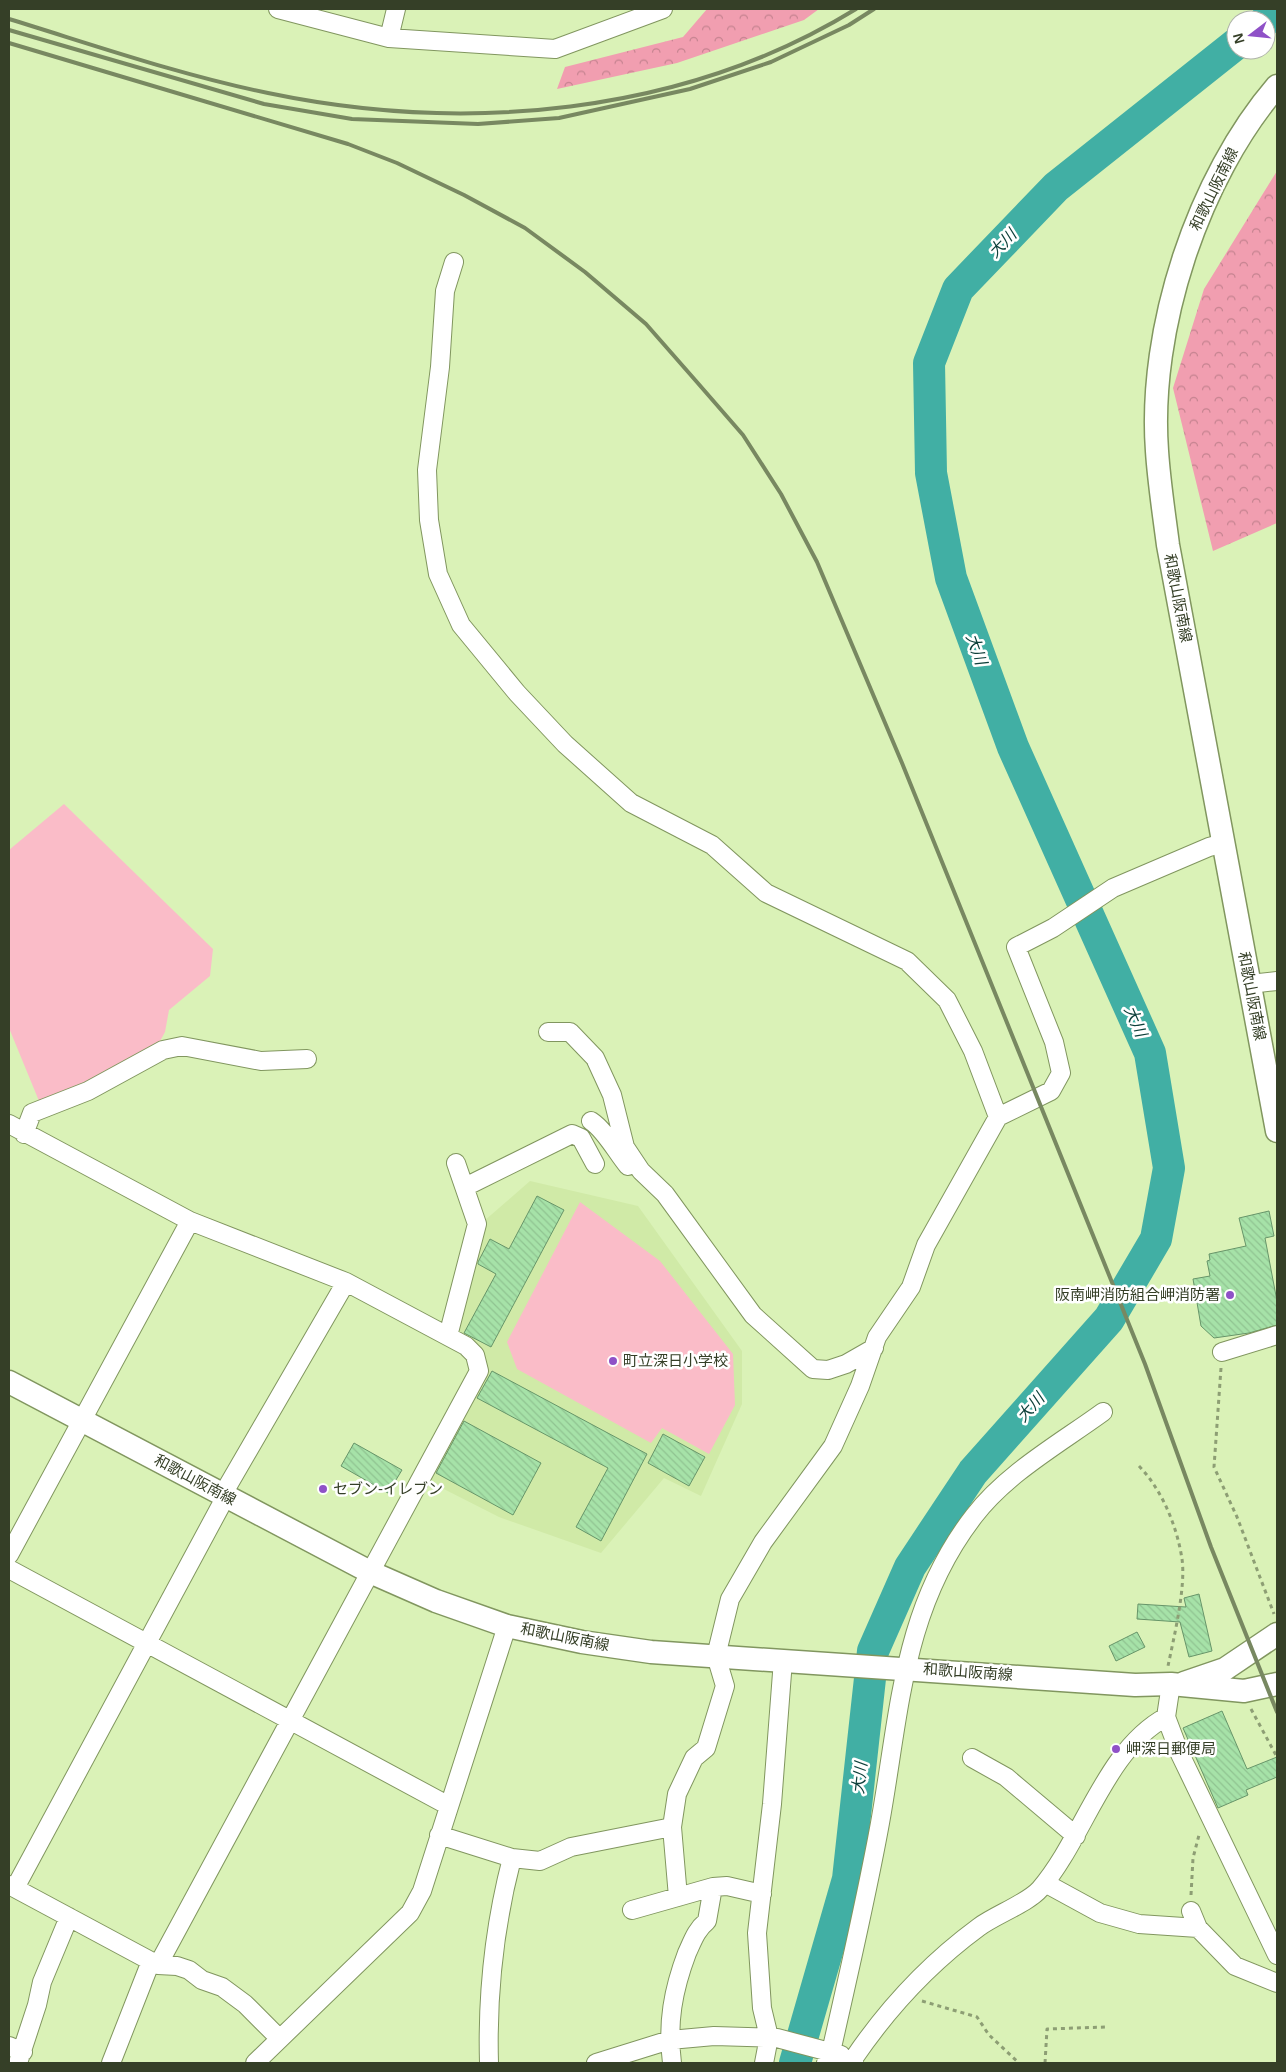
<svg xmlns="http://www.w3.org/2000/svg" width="1286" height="2072" font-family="Helvetica,'Noto Sans JP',sans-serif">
  <defs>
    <pattern id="forest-crowns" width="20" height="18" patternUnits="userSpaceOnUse" patternTransform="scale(1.25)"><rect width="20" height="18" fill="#f19eb0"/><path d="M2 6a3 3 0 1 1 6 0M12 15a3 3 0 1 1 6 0" fill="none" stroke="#c4828f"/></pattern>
    <pattern id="building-back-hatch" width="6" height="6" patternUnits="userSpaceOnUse" patternTransform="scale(1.25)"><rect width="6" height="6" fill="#a6e2a8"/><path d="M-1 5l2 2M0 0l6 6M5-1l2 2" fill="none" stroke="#90c391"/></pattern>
  </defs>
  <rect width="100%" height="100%" fill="#daf2b7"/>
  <path fill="#d0eaa7" d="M 530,1181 L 638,1206 L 742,1351 L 742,1404 L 701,1496 L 664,1478 L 601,1553 L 499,1517 L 426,1480 L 487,1370 L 453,1331 L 484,1221 Z"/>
  <path fill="#fabcc8" d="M 64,804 L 213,949 L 210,976 L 169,1010 L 165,1032 L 159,1043 L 98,1078 L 39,1101 L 9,1028 L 9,850 Z
    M 580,1202 L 660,1261 L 733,1354 L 735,1405 L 709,1454 L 662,1428 L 651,1443 L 517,1369 L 507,1342 Z"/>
  <path fill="url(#forest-crowns)" d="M 707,9 L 819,9 L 804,20 L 677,63 L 557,89 L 565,67 L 683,37 Z
    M 1277,171 L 1277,523 L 1213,551 L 1173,388 L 1204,289 Z"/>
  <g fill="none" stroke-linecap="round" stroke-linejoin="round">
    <path stroke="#41afa4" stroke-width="32" d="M 1266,20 L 1277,11
      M 795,2063 L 848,1879 L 873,1651 L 910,1567 L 973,1472 L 1109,1319 L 1156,1239 L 1169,1168 L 1150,1053 L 1013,747 L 951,578 L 931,473 L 929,363 L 958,289 L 1056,187 L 1236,44"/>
  </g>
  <path fill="url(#building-back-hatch)" stroke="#679569" d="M 537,1196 L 564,1210 L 491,1347 L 464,1333 L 496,1274 L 478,1264 L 478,1262 L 490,1239 L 509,1249 Z
    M 1269,1211 L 1274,1236 L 1265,1238 L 1277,1301 L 1277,1325 L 1249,1333 L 1214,1338 L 1201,1326 L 1193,1279 L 1210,1276 L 1207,1261 L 1210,1260 L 1209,1254 L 1246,1246 L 1239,1218 Z
    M 492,1371 L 647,1454 L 601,1541 L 576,1527 L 608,1468 L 477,1398 Z
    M 464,1421 L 541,1463 L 513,1515 L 436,1473 Z
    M 663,1434 L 705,1457 L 689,1486 L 648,1463 Z
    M 354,1443 L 402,1470 L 388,1493 L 341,1466 Z
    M 1199,1594 L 1212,1651 L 1189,1657 L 1180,1622 L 1137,1619 L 1138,1604 L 1186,1607 L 1184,1598 Z
    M 1137,1632 L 1145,1647 L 1116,1661 L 1109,1646 Z
    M 1222,1711 L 1247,1769 L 1277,1757 L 1277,1777 L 1246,1790 L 1248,1795 L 1218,1808 L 1183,1728 Z"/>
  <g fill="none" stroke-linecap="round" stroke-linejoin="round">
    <g stroke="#81965f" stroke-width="20">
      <path id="minor" d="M 278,9 L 389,38 L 555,49 L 663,9
        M 389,38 L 396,9
        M 454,262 L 445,291 L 440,367 L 427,470 L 429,520 L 438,574 L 461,625 L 517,693 L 565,744 L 631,803 L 712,845 L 766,893 L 907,961 L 947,1000 L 973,1051 L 998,1117
        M 1250,984 L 1277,981
        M 548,1032 L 570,1032 L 595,1058 L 612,1095 L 625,1147 L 641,1171 L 665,1194 L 753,1315 L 813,1369 L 828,1370 L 846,1364 L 874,1348
        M 591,1121 C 605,1130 617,1153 628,1166
        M 9,1124 L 190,1221 L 346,1282 L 223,1494
        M 24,1134 L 32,1113 L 88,1091 L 163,1050 L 182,1046 L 261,1061 L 307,1059
        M 465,1187 L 572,1134 L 581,1138 L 595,1164
        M 448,1336 L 477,1224 L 456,1163
        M 1222,1352 L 1277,1335
        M 9,1555 L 190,1221
        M 9,1569 L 449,1806
        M 1171,1684 L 1166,1717 L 1180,1754 L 1277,1955
        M 972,1758 L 1006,1777 L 1076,1836
        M 439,1835 L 512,1858 L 540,1861 L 571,1847 L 672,1827
        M 1045,1883 L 1100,1913 L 1139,1924 L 1198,1928
        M 9,1885 L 158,1965 L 479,1371 L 475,1355 L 466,1346 L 346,1282
        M 15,1888 L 226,1496
        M 678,1897 L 672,1827 L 677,1794 L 694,1758 L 706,1748 L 725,1686 L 716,1656 L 730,1599 L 763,1542 L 833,1446 L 860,1386 L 877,1337 L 911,1287 L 926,1245 L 998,1117 L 1051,1091 L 1061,1073 L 1054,1042 L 1016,947 L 1053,928 L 1113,888 L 1209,847 L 1224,843
        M 632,1910 L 713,1887 L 727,1886 L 762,1894
        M 1191,1911 L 1198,1928 L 1235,1966 L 1277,1983
        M 158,1965 L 177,1966 L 189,1970 L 202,1980 L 222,1987 L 245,2004 L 280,2039
        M 9,2046 L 23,2052
        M 18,2063 L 37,2005 L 42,1982 L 69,1917
        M 111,2063 L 151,1961
        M 255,2063 L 410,1913 L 422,1891 L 507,1626
        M 489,2063 C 487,1993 494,1927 512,1858
        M 596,2063 L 670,2040 L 714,2036 L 777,2038 L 841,2055
        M 672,2063 C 667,2023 673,1990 687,1953 C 693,1940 696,1930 707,1921 L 713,1887
        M 764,2063 L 769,2037 L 762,2008 L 757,1933 L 772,1804 L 783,1660
        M 826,2063 L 831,2052 C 848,1976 866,1900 880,1823 C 900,1713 902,1609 974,1516 C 1007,1473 1059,1444 1103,1412
        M 854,2063 L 854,2058 C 888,2008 930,1963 979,1927 C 995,1915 1028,1903 1040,1889 C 1084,1838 1105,1750 1166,1717"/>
    </g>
    <g stroke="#81965f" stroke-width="25">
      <path id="major" d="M 1277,86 C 1198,178 1148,329 1157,451 C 1159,482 1164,514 1168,545 L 1277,1131
        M 9,1382 L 370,1572 L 436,1601 L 507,1626 L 582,1642 L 651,1652 L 1135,1685 L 1171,1684 L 1244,1691 L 1277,1684
        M 1184,1683 L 1225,1669 L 1277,1634"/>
    </g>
    <path stroke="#8d9e74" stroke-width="3" stroke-dasharray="4 4" stroke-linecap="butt" d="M 1221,1368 L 1214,1467 L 1237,1517 L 1274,1614
      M 1139,1466 C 1162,1490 1177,1526 1182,1559 C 1186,1587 1174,1637 1168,1666
      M 1251,1709 L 1277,1757
      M 1191,1895 L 1193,1858 L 1199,1835
      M 922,2001 L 977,2017 L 989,2035 L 1019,2063
      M 1045,2063 L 1047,2029 L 1105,2027"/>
    <use href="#minor" stroke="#fff" stroke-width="18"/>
    <use href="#major" stroke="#fff" stroke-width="22"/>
    <path stroke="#788861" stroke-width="4" d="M 9,19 C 94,45 180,75 268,93 C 464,134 682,116 856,9
      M 9,30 L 264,104 L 352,119 L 478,124 L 559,118 L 690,89 L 771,62 L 849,25 L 874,9
      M 9,43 L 348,144 L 397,163 L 464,195 L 525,228 L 585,272 L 646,324 L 696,381 L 743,435 L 781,494 L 817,562 L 902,763 L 1145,1364 L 1211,1547 L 1277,1712"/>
  </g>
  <g fill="#8f51c7" stroke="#fff" stroke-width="2">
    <circle cx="1230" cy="1295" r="5"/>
    <circle cx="613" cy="1361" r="5"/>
    <circle cx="323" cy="1489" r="5"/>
    <circle cx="1116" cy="1749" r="5"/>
  </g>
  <g text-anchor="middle" stroke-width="5" stroke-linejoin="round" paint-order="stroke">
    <g font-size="15" fill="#353f27" stroke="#fff">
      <text transform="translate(1214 189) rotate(-64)" y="5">和歌山阪南線</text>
      <text transform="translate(1178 598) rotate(79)" y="5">和歌山阪南線</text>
      <text transform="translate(1252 996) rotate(79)" y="5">和歌山阪南線</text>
      <text transform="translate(195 1480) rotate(28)" y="5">和歌山阪南線</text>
      <text transform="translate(565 1637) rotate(11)" y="5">和歌山阪南線</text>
      <text transform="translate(968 1672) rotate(4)" y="5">和歌山阪南線</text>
    </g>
    <g font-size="15" fill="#353f27" stroke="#fff" text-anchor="start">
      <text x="1220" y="1300" text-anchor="end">阪南岬消防組合岬消防署</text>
      <text x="623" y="1366">町立深日小学校</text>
      <text x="333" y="1494">セブン-イレブン</text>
      <text x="1126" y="1754">岬深日郵便局</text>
    </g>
    <g font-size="16" font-style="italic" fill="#0e403b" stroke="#fff">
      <text transform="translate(1002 243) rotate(-46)" y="6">大川</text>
      <text transform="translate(977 649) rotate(70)" y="6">大川</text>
      <text transform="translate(1136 1021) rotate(66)" y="6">大川</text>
      <text transform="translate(1030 1407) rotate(-48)" y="6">大川</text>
      <text transform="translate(859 1778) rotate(-84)" y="6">大川</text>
    </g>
  </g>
  <rect width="1286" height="2072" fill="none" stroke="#353f27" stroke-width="20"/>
  <g transform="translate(1251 35) rotate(254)"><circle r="24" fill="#ffffff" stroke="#aeb2a9"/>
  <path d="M0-4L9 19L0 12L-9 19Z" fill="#8f51c7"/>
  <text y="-8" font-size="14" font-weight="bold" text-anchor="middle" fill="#353f27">N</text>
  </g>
</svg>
